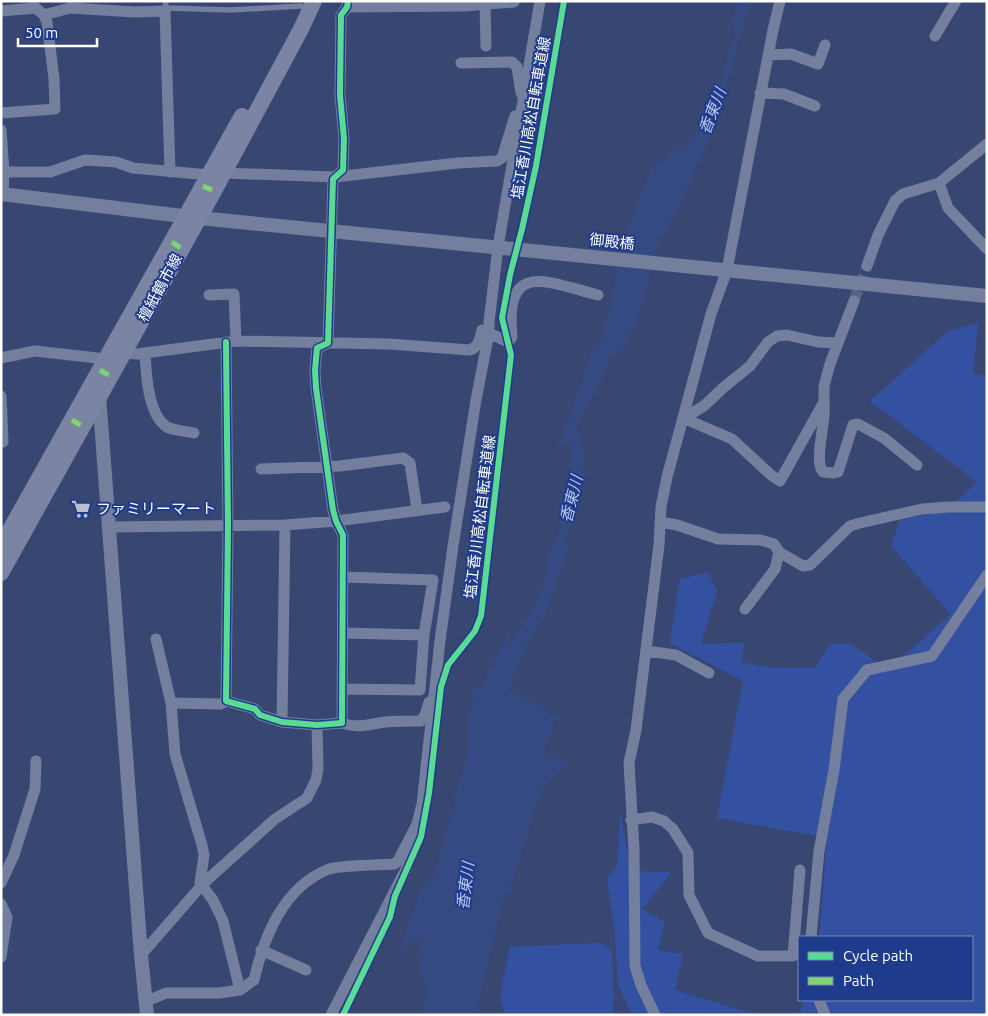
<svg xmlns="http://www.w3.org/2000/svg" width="988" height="1016" font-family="Ubuntu,'Noto Sans JP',sans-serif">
  <rect width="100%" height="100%" fill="#384772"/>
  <path fill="#3451a1" d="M 978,323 L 973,373 L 987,377 L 987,1015 L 799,1015 L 804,1000 L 972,1000 L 972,937 L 819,937 L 827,838 L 717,818 L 743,681 L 670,643 L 680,579 L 708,572 L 717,591 L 701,644 L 745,643 L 741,662 L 774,668 L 815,668 L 830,644 L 851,644 L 888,670 L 951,614 L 891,546 L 900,520 L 947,510 L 977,482 L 870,401 L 948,331 Z
    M 620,812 L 631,871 L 672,872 L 642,909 L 665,922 L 658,950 L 683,954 L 675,990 L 757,1015 L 632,1015 L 618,985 L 615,933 L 607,878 L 617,866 Z
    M 597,943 L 605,945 L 612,951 L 614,1015 L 505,1015 L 500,996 L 510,947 Z"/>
  <path fill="#354a83" d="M 740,1 L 749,1 L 743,26 L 733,59 L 734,68 L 728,78 L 719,113 L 709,138 L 677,211 L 659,241 L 637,320 L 624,345 L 610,355 L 599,385 L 577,426 L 584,459 L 583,476 L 578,505 L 566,537 L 567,552 L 544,618 L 531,636 L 508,690 L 544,707 L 550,714 L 556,716 L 544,753 L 569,762 L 540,793 L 509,892 L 505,894 L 475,1015 L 424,1015 L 426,1006 L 424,1003 L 428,989 L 421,976 L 418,962 L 424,954 L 420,950 L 422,944 L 420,938 L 413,938 L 408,942 L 402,954 L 399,952 L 423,886 L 434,876 L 450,820 L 456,808 L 454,800 L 468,756 L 467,717 L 472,705 L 473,693 L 475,686 L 485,690 L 487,673 L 503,644 L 508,624 L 509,638 L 507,647 L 530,615 L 544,583 L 549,552 L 559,531 L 570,477 L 571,448 L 567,440 L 556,453 L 583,380 L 591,353 L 599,344 L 613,301 L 615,278 L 625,237 L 652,166 L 663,162 L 672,150 L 681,149 L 702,129 L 714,107 L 725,72 L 728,48 L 735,38 L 733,17 Z"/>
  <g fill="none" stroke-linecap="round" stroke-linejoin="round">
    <path stroke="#566387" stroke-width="11" stroke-dasharray="11 5.5" stroke-linecap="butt" d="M 854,301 L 867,266"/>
    <path stroke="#747f9e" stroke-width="5.5" d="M 165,8 L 230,10 L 301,6
      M 165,11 L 166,1"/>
    <path stroke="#747f9e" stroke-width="11" d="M 485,4 L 486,46
      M 347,7 L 464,6 L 514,2
      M 1,11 L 36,8 L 44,15 L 47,22 L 54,79 L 55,109 L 1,113
      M 44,15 L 70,8 L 135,12 L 165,11 L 170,172
      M 935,36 L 956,1
      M 768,55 L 791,54 L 818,64 L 825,45
      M 461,63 L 512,62 L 517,67 L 521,93
      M 760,93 L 784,94 L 815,106
      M 1,130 L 4,172 L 3,194
      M 4,172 L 50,172 L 85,160 L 116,162 L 133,168 L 209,175
      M 224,173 L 335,177 L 458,163 L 497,161 L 502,158 L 515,116
      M 939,183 L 948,208 L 987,249
      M 867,266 L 878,235 L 895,201 L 903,194 L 939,183 L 987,144
      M 209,295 L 234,294 L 236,341
      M 489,333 L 508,342 L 512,337 C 504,259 547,282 598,295
      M 226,342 L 228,526 L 226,701 L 255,709 L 260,715 L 282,722 L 317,725 L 342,723 L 343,535 L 336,521 L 333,510 L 316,388 L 315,370 L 317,348 L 328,343 L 333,179 L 343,170 L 344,139 L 340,95 L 341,15 L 347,7 L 348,1
      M 123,353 L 137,354 L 236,341 L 389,344 L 470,350 C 479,347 480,338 482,330
      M 145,353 C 146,374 148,415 167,427 C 175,431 186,431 194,433
      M 1,358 L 35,351 L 106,359
      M 1,396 L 3,442
      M 824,403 C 827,421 813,459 823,472 L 834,473 L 838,472 L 853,425 L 858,424 L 884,438 L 917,465
      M 684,414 L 691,414 L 705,405 L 724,387 L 750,366 L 768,342 L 777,336 L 787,335 L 818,342 L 838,343
      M 683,418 L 732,439 L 771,475 L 780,481 L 824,402 L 824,386 L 830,364 L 854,301
      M 261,469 L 340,466 L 403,458 L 410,463 L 417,510
      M 660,522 L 677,525 L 718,539 L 760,540 L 774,544 L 779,552 L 803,566 L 810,565 L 850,526 L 860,523 L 922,509 L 948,507 L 987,507
      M 109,527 L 285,525 L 336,521 L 445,507
      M 745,609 L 775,569 L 779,552
      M 343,633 L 424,635
      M 156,639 L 171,703 L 221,704 L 226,701
      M 646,651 L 676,655 L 709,673
      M 342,689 L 420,690 L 424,635 L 433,580 L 343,577
      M 171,703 L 175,754 L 202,845 L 204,855 L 200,883 L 213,900 L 223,921 L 240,990
      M 282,722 L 285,525
      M 342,723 C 357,729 369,724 385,722 C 397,721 409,721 421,721 L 425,715 L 429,702
      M 631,820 L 652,817 L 664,821 L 673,829 L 688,853 L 689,895 L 708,933 L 758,956 L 793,956 L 800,870
      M 1,883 L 14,855 L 35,789 L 36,761
      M 1,904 L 7,917 L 1,957
      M 811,937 L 819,851 L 834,770 L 843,699 L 867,670 L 932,656 L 987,575
      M 261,950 L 306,970
      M 141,955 L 202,885 L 217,871 L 275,819 L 307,798 L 316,780 L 318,769 L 317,725
      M 819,1000 L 825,1015
      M 147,1001 L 166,993 L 219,993 L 240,990 L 254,980 C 264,937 283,887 329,869 C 342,865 378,865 394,864 L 398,861 L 417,824 L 422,804 L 440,641 L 453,546 L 476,400 L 489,333 L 489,322 L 498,247 L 540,1
      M 331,1015 L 407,867 L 418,833
      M 655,1015 L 641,985 L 635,966 L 634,850 L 629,763 L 636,730 L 659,545 L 661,507 L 667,477 L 711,314 L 727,270 L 773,30 L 780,1"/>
    <path stroke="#747f9e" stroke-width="14" d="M 1,194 L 199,218 L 987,296
      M 99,395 L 141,955 L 147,1015"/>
    <path stroke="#7b85a3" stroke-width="16" d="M 1,546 L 242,116
      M 1,573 L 214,191 L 301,29 L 314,1"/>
    <path stroke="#7fd670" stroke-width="5" stroke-dasharray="10 5" stroke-linecap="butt" d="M 203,186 L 214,191
      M 172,242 L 182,249
      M 100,370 L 110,376
      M 72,420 L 82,426"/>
    <g stroke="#1f3b8b" stroke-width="9">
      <path id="cycleway" d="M 226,342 L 228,526 L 226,701 L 255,709 L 260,715 L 282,722 L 317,725 L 342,723 L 343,535 L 336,521 L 333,510 L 316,388 L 315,370 L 317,348 L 328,343 L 333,179 L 343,170 L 344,139 L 340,95 L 341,15 L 347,7 L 348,1
        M 343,1015 L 390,917 L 395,896 L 421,837 L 429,793 L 441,687 L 448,665 L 475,631 L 481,616 L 511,355 L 502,318 L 510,275 L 522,229 L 536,166 L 564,1"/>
    </g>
    <use href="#cycleway" stroke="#5adb95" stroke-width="6"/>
  </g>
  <defs>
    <g id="supermarket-bare" transform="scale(1.5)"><path d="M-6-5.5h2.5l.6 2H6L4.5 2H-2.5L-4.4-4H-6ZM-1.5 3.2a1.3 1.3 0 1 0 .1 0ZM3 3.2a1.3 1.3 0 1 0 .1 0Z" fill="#b9bfce" stroke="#1f3b8b" stroke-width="2.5" paint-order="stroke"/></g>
  </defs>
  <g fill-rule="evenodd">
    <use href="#supermarket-bare" x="81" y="509"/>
  </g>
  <g text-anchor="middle" stroke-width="4" stroke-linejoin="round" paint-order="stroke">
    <g font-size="15" fill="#fff" stroke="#1f3b8b">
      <text transform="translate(531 118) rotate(-80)" y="5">塩江香川高松自転車道線</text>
      <text transform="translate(612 242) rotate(6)" y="5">御殿橋</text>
      <text transform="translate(160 288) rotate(-61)" y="5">檀紙鶴市線</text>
      <text transform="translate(480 517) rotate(-83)" y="5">塩江香川高松自転車道線</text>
    </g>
    <g font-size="15" fill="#fff" stroke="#1f3b8b" text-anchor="start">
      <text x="96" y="514">ファミリーマート</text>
    </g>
    <g font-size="16" font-style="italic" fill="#b7c8f3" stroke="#1f3b8b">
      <text transform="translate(712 111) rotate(-69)" y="6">香東川</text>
      <text transform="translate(571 499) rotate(-76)" y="6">香東川</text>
      <text transform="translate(465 886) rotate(-83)" y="6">香東川</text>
    </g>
  </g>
  <rect width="988" height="1016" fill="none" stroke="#ffffff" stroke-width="5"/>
  <rect x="798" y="936" width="175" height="65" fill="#1f3b8b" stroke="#7989b9"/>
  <rect x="808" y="952" width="25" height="8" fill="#5adb95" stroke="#7989b9"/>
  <text x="843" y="961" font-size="15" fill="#ffffff">Cycle path</text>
  <rect x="808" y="977" width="25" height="8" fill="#7fd670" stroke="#7989b9"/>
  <text x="843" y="986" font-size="15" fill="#ffffff">Path</text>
  <path d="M18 38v8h79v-8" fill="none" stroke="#ffffff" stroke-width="2.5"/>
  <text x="25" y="38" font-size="15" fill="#ffffff" stroke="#1f3b8b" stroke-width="4" paint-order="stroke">50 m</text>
</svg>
